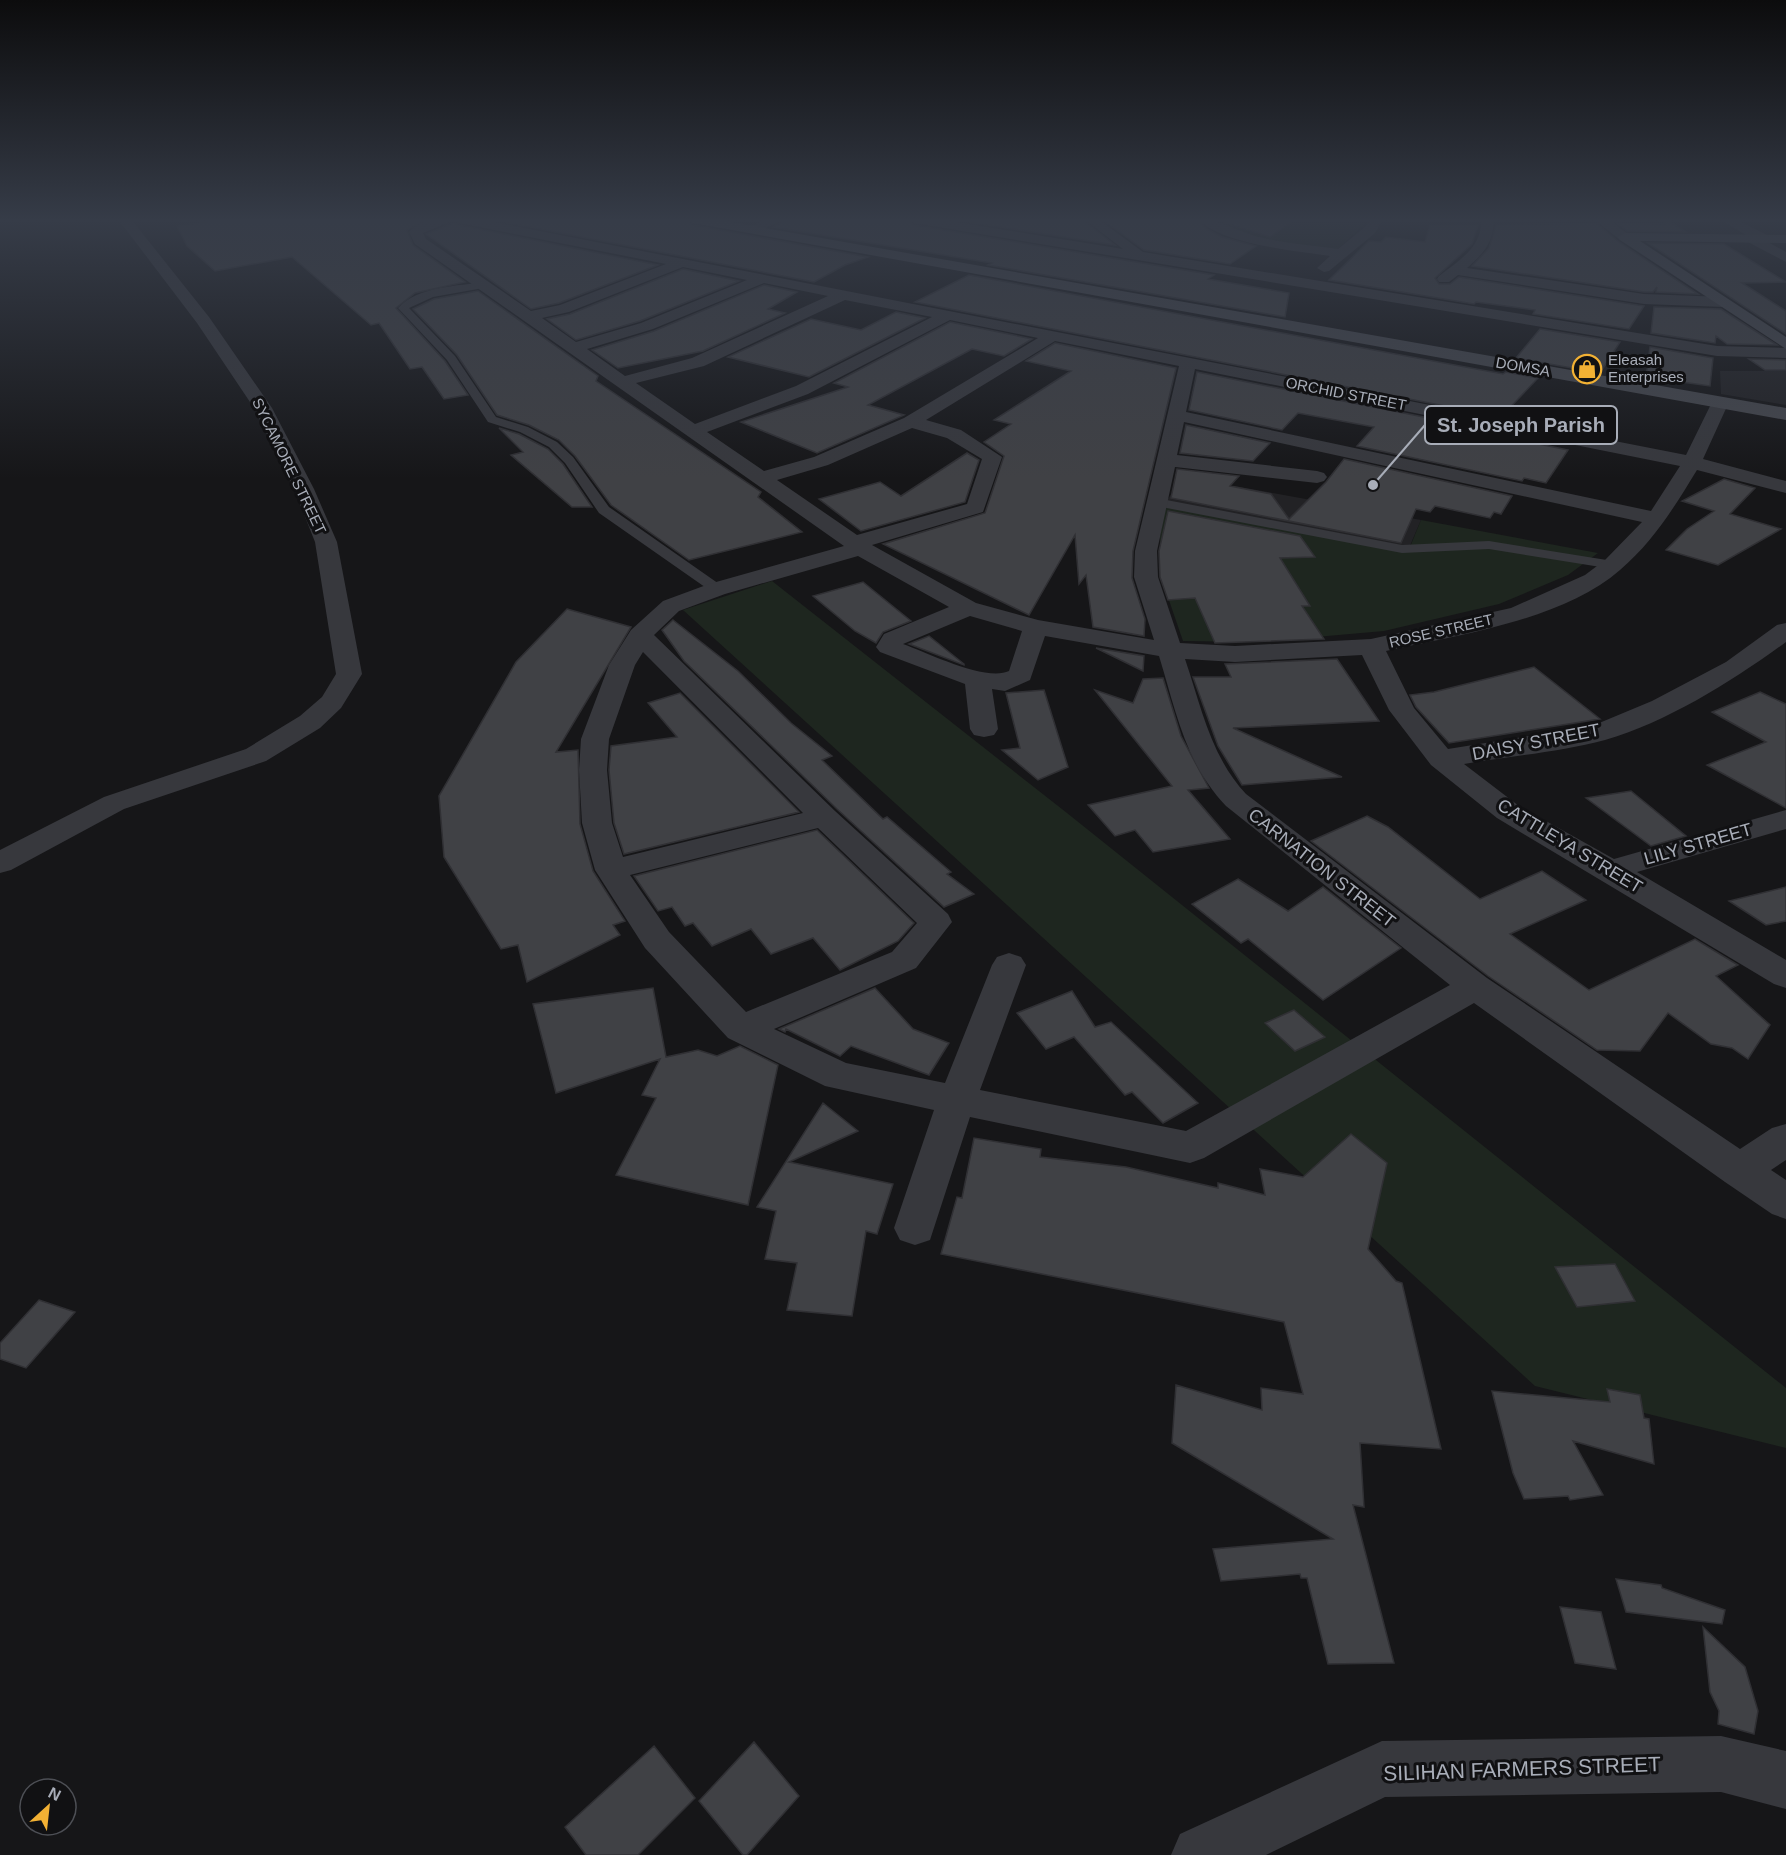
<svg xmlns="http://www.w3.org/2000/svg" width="1786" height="1855" font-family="Arial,sans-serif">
  <rect width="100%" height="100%" fill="#161618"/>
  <path fill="#222225" d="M 1720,371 L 1786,371 L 1786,405 L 1721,394 Z
    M 1185,477 L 1421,520 L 1409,548 L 1166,501 Z"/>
  <path fill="#1e261f" d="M 1212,219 L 1369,219 L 1369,220 L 1337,250 C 1294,244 1250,242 1212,219 Z
    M 1166,501 L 1410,547 L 1421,520 L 1598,553 L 1568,575 L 1499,604 L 1384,631 L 1258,642 L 1183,641 L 1161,577 L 1160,537 Z
    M 772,581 L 1067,813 L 1786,1388 L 1786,1448 L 1535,1386 L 683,610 Z"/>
  <path fill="#404145" stroke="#303034" stroke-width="1.5" d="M 229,219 L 427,219 L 407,230 L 413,245 L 465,282 L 415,293 L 396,308 L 445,361 L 468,395 L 444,399 L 422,367 L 410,369 L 379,323 L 371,325 L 292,257 L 215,271 L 187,246 L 177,226 Z
    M 489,219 L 685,219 L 693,225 L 868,257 L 845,265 L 814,282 Z
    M 787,219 L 906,219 L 914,225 L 1214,275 L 1208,279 L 1289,293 L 1285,317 L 988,265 L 992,263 L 773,227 Z
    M 950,219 L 1082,219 L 1115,245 Z
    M 1102,219 L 1196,219 L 1207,229 L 1222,237 L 1256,246 L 1230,264 L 1144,250 Z
    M 1214,219 L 1296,219 L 1270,237 Z
    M 1665,219 L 1686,232 L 1627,231 L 1617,223 L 1664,224 Z
    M 454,223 L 459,225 L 658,265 L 559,303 L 531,309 L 426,234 Z
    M 1596,223 L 1619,242 L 1698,294 L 1656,292 L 1657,287 L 1653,292 L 1644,292 L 1472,266 L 1489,248 L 1496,225 Z
    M 1430,225 L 1478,225 L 1472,244 L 1435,278 L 1439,284 L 1450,284 L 1459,277 L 1644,306 L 1629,329 L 1533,314 L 1535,310 L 1476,302 L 1474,304 L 1329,280 L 1369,241 L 1381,242 L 1386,237 L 1425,242 Z
    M 1648,243 L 1724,244 L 1786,282 L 1742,283 L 1786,311 L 1786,334 Z
    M 683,269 L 739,281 L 640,321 L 576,340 L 547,319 L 570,314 Z
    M 969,275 L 1503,374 L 1506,372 L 1538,378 L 1501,417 L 915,302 Z
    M 764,285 L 797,292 L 768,309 L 785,313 L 703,351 L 618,368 L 592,350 L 654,331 Z
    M 478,291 L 598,376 L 596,381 L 761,492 L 758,497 L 802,532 L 689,560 L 611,505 L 575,456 L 559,440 L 529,425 L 497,415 L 457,355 L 413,309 L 434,299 Z
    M 1654,307 L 1721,309 L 1777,345 L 1727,344 L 1716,336 L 1715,343 L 1651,333 Z
    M 896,312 L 925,318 L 809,377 L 728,357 L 811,319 L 861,330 Z
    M 950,322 L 1032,339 L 1004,356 L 972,349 L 868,405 L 904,415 L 817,453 L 741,422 L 848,387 L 834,383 Z
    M 1540,329 L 1620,342 L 1600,373 L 1516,358 Z
    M 1055,343 L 1176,368 L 1133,551 L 1132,578 L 1145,619 L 1144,636 L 1093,627 L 1086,575 L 1079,584 L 1075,535 L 1029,615 L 883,544 L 985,513 L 1004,456 L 984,442 L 1011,424 L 994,420 L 1071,371 L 1026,361 Z
    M 1650,347 L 1713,358 L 1710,386 L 1646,377 Z
    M 1749,359 L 1786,360 L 1786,370 L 1765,370 Z
    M 1197,372 L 1489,430 L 1486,433 L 1568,450 L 1546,483 L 1524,478 L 1522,481 L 1357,446 L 1374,427 L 1298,413 L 1282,430 L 1189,410 Z
    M 1186,425 L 1270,443 L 1253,461 L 1180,453 Z
    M 499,428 L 519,434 L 548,449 L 563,464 L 592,507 L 572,507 L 511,455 L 523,452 Z
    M 967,453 L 979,460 L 965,502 L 861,531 L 819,499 L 880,482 L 901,496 Z
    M 1344,459 L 1512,496 L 1501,514 L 1494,512 L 1490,518 L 1435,506 L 1430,512 L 1416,509 L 1401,543 L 1171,498 L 1177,469 L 1239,476 L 1230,486 L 1271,494 L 1289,519 L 1326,482 Z
    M 1724,479 L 1755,488 L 1730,514 L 1781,529 L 1718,565 L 1666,550 L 1687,529 L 1714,511 L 1682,501 Z
    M 1168,511 L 1300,536 L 1315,557 L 1280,558 L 1310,606 L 1302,606 L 1324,639 L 1215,643 L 1195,598 L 1168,600 L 1160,577 L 1159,551 Z
    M 863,582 L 911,621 L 883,632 L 876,643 L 855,631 L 813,596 Z
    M 567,609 L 631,627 L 556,752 L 578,750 L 580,824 L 593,871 L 625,921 L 613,925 L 620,935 L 527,982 L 518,945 L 501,949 L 444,857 L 439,796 L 516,662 Z
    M 673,620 L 738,671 L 791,723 L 832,756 L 822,760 L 883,819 L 887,817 L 951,872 L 947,874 L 974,894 L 944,907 L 837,809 L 684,661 L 662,630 Z
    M 929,636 L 964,664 L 964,665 L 909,644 Z
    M 1096,648 L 1144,656 L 1143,671 Z
    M 1337,659 L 1379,721 L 1233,728 L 1342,777 L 1242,785 L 1218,746 L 1193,677 L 1231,677 L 1225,664 Z
    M 1534,667 L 1600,719 L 1449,743 L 1416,707 L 1410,695 L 1434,692 Z
    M 1163,678 L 1181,736 L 1209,788 L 1188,790 L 1230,839 L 1153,852 L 1135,830 L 1115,836 L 1088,805 L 1172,786 L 1095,690 L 1133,703 L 1143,679 Z
    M 1044,690 L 1068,767 L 1038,780 L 1002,750 L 1020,748 L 1006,693 Z
    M 1760,692 L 1786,704 L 1786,808 L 1707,765 L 1766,742 L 1712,712 Z
    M 680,693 L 799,812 L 624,854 L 614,823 L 609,770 L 611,746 L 677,737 L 648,703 Z
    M 1631,791 L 1686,836 L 1651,846 L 1586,798 Z
    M 1367,816 L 1388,827 L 1480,899 L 1542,871 L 1586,900 L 1510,934 L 1589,990 L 1695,939 L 1738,965 L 1716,976 L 1770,1025 L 1748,1059 L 1732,1048 L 1711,1044 L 1668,1013 L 1640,1051 L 1597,1050 L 1488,976 L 1311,841 Z
    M 817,830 L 914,923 L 898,941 L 840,970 L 813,938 L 771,954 L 751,929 L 712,946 L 693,923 L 685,926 L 672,907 L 658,911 L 634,876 Z
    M 1238,879 L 1288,911 L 1323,887 L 1401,948 L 1323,1000 L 1248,939 L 1241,943 L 1192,904 Z
    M 1786,887 L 1786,921 L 1766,925 L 1729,901 Z
    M 653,988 L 666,1057 L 698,1050 L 717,1056 L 740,1046 L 778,1065 L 748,1205 L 616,1175 L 656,1098 L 642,1095 L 660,1059 L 556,1093 L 533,1004 Z
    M 875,988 L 913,1029 L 949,1043 L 929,1075 L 851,1046 L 840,1056 L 786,1029 L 785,1032 L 779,1029 Z
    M 1072,991 L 1095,1027 L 1111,1022 L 1198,1103 L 1163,1123 L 1132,1092 L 1125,1095 L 1074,1037 L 1046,1049 L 1017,1013 Z
    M 1294,1010 L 1325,1037 L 1295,1051 L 1265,1023 Z
    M 823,1103 L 858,1131 L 789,1162 L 893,1184 L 877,1234 L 866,1231 L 852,1316 L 787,1310 L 797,1263 L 765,1259 L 776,1211 L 757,1207 Z
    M 1351,1134 L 1387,1163 L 1368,1249 L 1396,1281 L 1402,1283 L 1441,1449 L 1360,1443 L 1364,1507 L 1353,1505 L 1394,1663 L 1328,1664 L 1307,1578 L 1301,1578 L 1300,1574 L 1221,1581 L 1213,1549 L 1333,1539 L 1172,1443 L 1176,1385 L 1262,1410 L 1261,1388 L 1303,1394 L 1284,1322 L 941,1254 L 957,1197 L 962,1198 L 974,1138 L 1041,1149 L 1040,1157 L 1126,1167 L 1218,1188 L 1218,1183 L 1265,1195 L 1260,1169 L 1303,1177 Z
    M 1615,1264 L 1635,1301 L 1577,1307 L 1555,1267 Z
    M 39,1300 L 75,1312 L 26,1368 L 0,1359 L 0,1343 Z
    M 1607,1389 L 1640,1395 L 1644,1418 L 1649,1419 L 1654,1464 L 1573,1441 L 1603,1495 L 1570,1500 L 1568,1496 L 1524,1499 L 1513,1473 L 1492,1391 L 1610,1402 Z
    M 1616,1579 L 1661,1585 L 1662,1588 L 1725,1610 L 1722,1624 L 1626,1612 Z
    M 1560,1607 L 1601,1612 L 1616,1669 L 1575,1663 Z
    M 1703,1627 L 1745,1667 L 1758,1711 L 1754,1734 L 1718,1724 L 1719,1711 L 1710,1692 Z
    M 754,1742 L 799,1796 L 747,1855 L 743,1855 L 699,1801 Z
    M 654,1746 L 695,1798 L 638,1855 L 586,1855 L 565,1827 Z"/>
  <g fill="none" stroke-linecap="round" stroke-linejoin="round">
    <path fill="#37383d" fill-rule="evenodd" d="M 486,282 L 489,283 L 489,287 L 433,297 L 409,308 L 455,356 L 496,417 L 528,427 L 557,442 L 573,457 L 609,507 L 722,586 L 724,589 L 722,592 L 712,592 L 599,513 L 565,463 L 549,447 L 520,432 L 488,422 L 447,360 L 398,308 C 418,286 458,286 486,282 Z
      M 1156,498 L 1402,545 L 1489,541 L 1613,561 L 1620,565 L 1613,569 L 1489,549 L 1402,553 L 1151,505 L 1151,499 Z"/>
    <path fill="#37383d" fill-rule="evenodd" d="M 118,219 L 131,219 L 209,317 L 272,408 L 314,489 L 337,542 L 362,674 L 341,708 L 320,728 L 266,761 L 124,809 L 11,870 L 0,873 L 0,850 L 104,797 L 246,749 L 300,716 L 322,697 L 336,674 L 315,542 L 294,489 L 254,408 L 197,323 Z
      M 435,219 L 478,219 L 1686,455 L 1714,398 L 1726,398 L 1729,402 L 1703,459 L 1786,481 L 1786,493 L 1697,470 C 1675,506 1653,542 1620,570 C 1563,620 1458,635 1386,651 L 1414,708 L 1448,749 L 1592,726 L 1652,701 L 1726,662 L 1777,625 L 1786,623 L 1786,642 C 1734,680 1668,722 1605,740 C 1560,752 1511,756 1464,764 L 1519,806 L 1614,859 L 1786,810 L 1786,829 L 1637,872 L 1786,960 L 1786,988 L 1774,984 L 1497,818 L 1431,765 L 1389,710 L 1362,655 L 1235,662 L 1185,659 C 1201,706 1211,757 1246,794 L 1487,978 L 1740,1149 L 1772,1128 L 1786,1124 L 1786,1160 L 1771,1170 L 1786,1180 L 1786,1219 L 1772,1214 L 1725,1182 L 1474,1003 L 1204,1158 L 1190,1163 L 970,1117 L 930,1240 L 915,1245 L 900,1240 L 894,1228 L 934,1110 L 825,1086 L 728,1038 L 645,948 L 595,870 L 582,823 L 579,770 L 581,739 L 609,665 L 631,630 L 663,601 L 709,584 L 844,546 L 415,244 L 409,232 C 416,223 425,222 435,219 ZM 454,220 L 459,223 L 666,264 L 560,305 L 531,311 L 426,239 L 423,233 ZM 683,267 L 747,280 L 641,323 L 576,342 L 542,318 L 569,312 ZM 764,283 L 828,296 L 692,358 L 625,376 L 587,349 L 653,329 ZM 845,300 L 932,317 L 796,386 L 695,424 L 636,383 L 704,366 ZM 950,320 L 1038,338 L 904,418 L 814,457 L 764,471 L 707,432 L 808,394 ZM 1055,341 L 1179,366 L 1135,551 L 1134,577 L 1154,640 L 1038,620 L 976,603 L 872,545 L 983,512 L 1002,457 L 961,430 L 926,420 ZM 1195,369 L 1680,466 L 1651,511 L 1186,412 ZM 1184,422 L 1642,522 L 1605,560 L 1585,575 L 1511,608 L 1371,639 L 1235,646 L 1180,643 L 1158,577 L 1157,551 L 1175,467 L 1317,483 L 1324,481 L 1327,477 L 1324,473 L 1317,471 L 1177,455 ZM 912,428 L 947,438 L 982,459 L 967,504 L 857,535 L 777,480 L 828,465 ZM 858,556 L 949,607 L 884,634 L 876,647 L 880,652 L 965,684 L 970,729 L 974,735 L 984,737 L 994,735 L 998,729 L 992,689 L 1005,691 L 1030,680 L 1045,636 L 1159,656 C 1176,711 1185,763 1226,806 L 1450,985 L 1186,1131 L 980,1090 L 1026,965 L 1021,957 L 1009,953 L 997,957 L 992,965 L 945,1083 L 846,1063 L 774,1029 L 916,968 L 952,922 L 948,914 L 835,811 L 654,635 L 679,611 L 725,594 ZM 970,616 L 1022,631 L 1009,671 C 986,682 928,653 903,644 ZM 643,652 L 803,813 L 623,857 L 612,823 L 607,770 L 609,739 L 635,665 ZM 818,828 L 917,923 L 892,952 L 746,1012 L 669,932 L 630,875 Z
      M 767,219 L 785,219 L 757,232 L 747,232 L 745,229 Z
      M 908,219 L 937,219 L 1123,249 L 1084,219 L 1098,219 L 1143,252 L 1717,346 L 1786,348 L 1786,358 L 1717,356 L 914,223 Z
      M 1198,219 C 1218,219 1235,230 1255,236 C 1282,243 1311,245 1338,249 L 1365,227 L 1371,219 L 1383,219 L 1375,233 L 1329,271 L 1324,272 L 1317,268 L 1330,256 C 1297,251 1220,244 1198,219 Z
      M 1481,219 L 1493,219 C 1496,240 1482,255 1467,268 L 1644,294 L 1724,297 L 1732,302 L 1724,307 L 1644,304 L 1458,275 L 1449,282 L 1439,282 L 1437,279 L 1439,276 C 1458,261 1483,247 1481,219 Z
      M 1594,219 L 1608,219 L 1632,237 L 1625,241 L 1620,240 Z
      M 1719,219 L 1735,219 L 1767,235 L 1769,238 L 1766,241 L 1786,252 L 1786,262 L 1746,241 L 1746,235 Z
      M 1721,1736 L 1786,1751 L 1786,1809 L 1721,1792 L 1385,1797 L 1266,1855 L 1171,1855 L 1180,1834 L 1382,1741 Z"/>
    <path fill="#45474d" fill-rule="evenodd" d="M 687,219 L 714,219 L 1786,408 L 1786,420 L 693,223 Z
      M 1625,233 L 1786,235 L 1786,243 L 1640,241 L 1786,337 L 1786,349 L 1620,240 L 1618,237 Z"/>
  </g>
  <linearGradient id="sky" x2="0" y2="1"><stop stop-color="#0c0c0d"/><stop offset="0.46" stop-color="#363c48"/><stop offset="1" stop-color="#363c48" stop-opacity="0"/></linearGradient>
  <rect width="1786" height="479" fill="url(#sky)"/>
  <defs>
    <g id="shop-ring" transform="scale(1.5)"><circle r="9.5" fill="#111113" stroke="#f2b134" stroke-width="1.5"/><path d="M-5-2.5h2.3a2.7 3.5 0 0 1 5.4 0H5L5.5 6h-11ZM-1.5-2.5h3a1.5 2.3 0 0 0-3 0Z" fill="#f2b134"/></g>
  </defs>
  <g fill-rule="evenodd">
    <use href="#shop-ring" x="1587" y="369"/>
  </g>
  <g text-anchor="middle" stroke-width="6" stroke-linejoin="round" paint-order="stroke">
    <g font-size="15" fill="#a8adb8" stroke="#111113" text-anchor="start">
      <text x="1608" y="365">Eleasah<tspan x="1608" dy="17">Enterprises</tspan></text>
    </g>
    <g font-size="15" fill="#a8adb8" stroke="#111113">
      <text transform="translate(1523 367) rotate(10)" y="5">DOMSA</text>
      <text transform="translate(1346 394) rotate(11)" y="5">ORCHID STREET</text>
      <text transform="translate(289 466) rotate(64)" y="5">SYCAMORE STREET</text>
      <text transform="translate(1441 631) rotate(-13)" y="5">ROSE STREET</text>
    </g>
    <g font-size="18" fill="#a8adb8" stroke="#111113">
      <text transform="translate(1536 742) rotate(-11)" y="6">DAISY STREET</text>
      <text transform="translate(1698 844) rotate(-16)" y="6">LILY STREET</text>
      <text transform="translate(1570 846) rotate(31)" y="6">CATTLEYA STREET</text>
      <text transform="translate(1322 868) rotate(38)" y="6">CARNATION STREET</text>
    </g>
    <g font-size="21" fill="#a8adb8" stroke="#111113">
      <text transform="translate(1522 1769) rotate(-2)" y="7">SILIHAN FARMERS STREET</text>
    </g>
  </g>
  <path fill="none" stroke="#a8adb8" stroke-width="2" d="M1373 485L1425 425"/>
  <circle fill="#a8adb8" stroke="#111113" stroke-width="2" cx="1373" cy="485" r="6"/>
  <rect fill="#111113" stroke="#a8adb8" stroke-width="2" x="1425" y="406" width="192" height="38" rx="6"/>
  <g font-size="20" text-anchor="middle" font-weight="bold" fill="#a8adb8">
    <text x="1521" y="432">St. Joseph Parish</text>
  </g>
  <g transform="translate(48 1807) rotate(27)"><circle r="28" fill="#111113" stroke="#4d4f55" stroke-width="1.5"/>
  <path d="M0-4.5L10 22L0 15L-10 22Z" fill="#f2b134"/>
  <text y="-9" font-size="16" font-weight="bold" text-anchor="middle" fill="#a8adb8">N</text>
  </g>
</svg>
